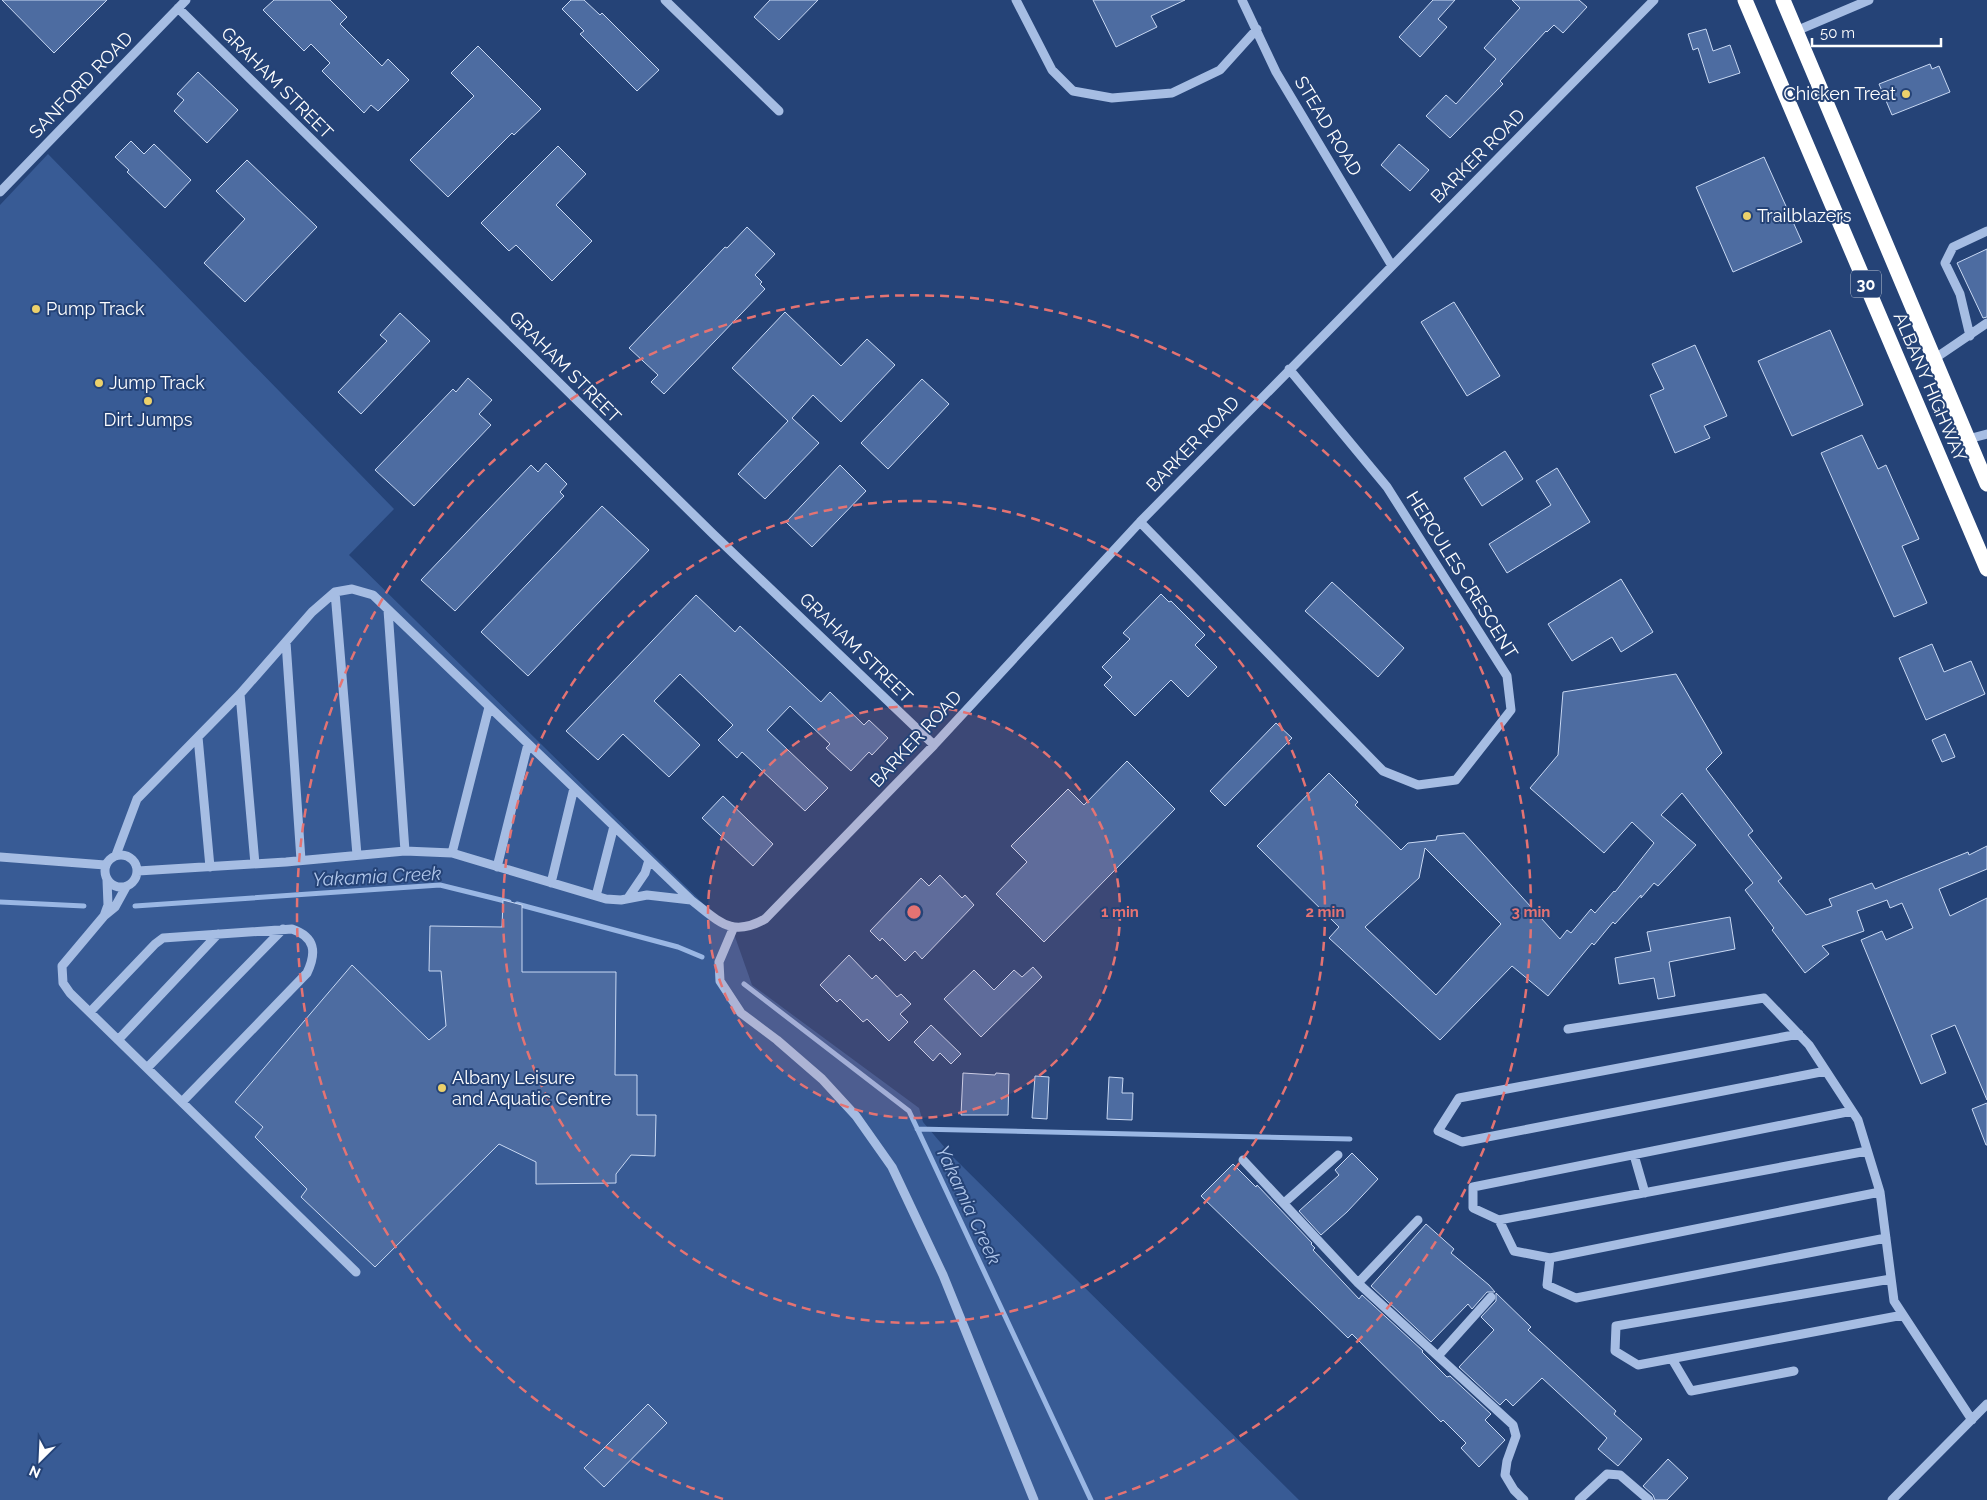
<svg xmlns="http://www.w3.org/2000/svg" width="1987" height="1500" font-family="Raleway,sans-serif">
  <rect width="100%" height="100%" fill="#254377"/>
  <path fill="#385b95" d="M 48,154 L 394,509 L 349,555 L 734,934 L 752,985 L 919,1108 L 923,1122 L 952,1156 L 1299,1500 L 0,1500 L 0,205 Z"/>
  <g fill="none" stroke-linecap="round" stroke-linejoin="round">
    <path stroke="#9ab7e4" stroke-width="5" d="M 0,902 L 84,906
      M 517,904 L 678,947 L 702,957
      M 135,906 L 440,885 L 509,902
      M 744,984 L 909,1111 L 1091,1500
      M 917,1129 L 1350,1139"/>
  </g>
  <path fill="#4d6ca1" stroke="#c8d8f3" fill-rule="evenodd" d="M 2,0 L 107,0 L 54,53 Z
    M 274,0 L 330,0 L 347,17 L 340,24 L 382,66 L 388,59 L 409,80 L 378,111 L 371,105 L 364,113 L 322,71 L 330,63 L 311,44 L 304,51 L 263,10 Z
    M 571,0 L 584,0 L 600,15 L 602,13 L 659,70 L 637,91 L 580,34 L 584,31 L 562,9 Z
    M 770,0 L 818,0 L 779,40 L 754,17 Z
    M 1093,0 L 1185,0 L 1151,16 L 1157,27 L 1116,47 Z
    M 1433,0 L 1455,0 L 1438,19 L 1447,27 L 1420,57 L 1399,37 Z
    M 1512,0 L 1579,0 L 1587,7 L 1563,33 L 1554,25 L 1547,32 L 1546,31 L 1500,81 L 1503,84 L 1450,138 L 1426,116 L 1446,95 L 1456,104 L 1496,59 L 1484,48 L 1520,8 Z
    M 1706,29 L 1713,51 L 1730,45 L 1740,73 L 1709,83 L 1698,48 L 1693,50 L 1688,34 Z
    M 478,46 L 541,109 L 514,135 L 512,133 L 448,197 L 410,160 L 474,96 L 451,73 Z
    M 1930,64 L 1932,69 L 1939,66 L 1950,92 L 1892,115 L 1879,84 Z
    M 198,72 L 238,110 L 207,143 L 174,111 L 184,100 L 177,94 Z
    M 131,141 L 144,154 L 154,144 L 191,180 L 165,208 L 127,172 L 129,170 L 115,157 Z
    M 1399,144 L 1429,170 L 1410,191 L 1381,165 Z
    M 558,146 L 586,174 L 556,205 L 592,241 L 552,281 L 516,245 L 509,251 L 481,223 Z
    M 1764,157 L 1802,242 L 1733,272 L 1696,187 Z
    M 247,160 L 317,227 L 245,302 L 204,263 L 245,219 L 216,191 Z
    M 747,227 L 775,254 L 755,275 L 762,282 L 760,284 L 765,289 L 664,394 L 651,382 L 658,375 L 629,348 L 725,247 L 727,248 Z
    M 1987,249 L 1987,317 L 1983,318 L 1957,263 Z
    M 1454,302 L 1500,376 L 1467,396 L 1421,322 Z
    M 785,312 L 841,366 L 867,339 L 895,365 L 841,422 L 813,395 L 792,418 L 819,443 L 765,499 L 738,474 L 788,421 L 732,368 Z
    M 400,313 L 430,341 L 361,414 L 338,392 L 387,341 L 380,335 Z
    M 1830,330 L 1863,405 L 1792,436 L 1758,361 Z
    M 1695,345 L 1727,416 L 1704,426 L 1710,438 L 1675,453 L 1650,395 L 1664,389 L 1652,364 Z
    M 468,378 L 492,400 L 479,414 L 491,425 L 414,506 L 375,470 L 453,389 L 456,392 Z
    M 922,379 L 949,404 L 888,469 L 861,443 Z
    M 1862,435 L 1878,469 L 1886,465 L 1919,539 L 1902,546 L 1927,603 L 1894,617 L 1821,453 Z
    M 1505,451 L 1523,479 L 1482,506 L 1464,478 Z
    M 546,463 L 567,484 L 560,492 L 564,496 L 455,611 L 421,580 L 531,465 L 538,472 Z
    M 840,465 L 866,491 L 812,547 L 786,522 Z
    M 1557,468 L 1590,522 L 1507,573 L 1489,544 L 1551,505 L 1536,481 Z
    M 602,506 L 649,550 L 528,676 L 481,632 Z
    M 1621,579 L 1653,632 L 1621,652 L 1612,637 L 1572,661 L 1548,624 Z
    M 1332,582 L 1404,648 L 1378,677 L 1305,611 Z
    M 1161,594 L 1169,602 L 1171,601 L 1205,635 L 1195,645 L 1217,667 L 1188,697 L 1171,680 L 1135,716 L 1104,685 L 1112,677 L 1102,667 L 1130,639 L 1123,633 Z
    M 696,595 L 735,632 L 740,626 L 821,702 L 830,692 L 864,725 L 869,720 L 888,738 L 872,755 L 869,752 L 851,771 L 826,748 L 830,744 L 790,706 L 767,730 L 828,788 L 805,811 L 742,752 L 737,758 L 718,740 L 733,725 L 680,674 L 654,701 L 700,745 L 669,777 L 623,734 L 598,760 L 566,731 Z
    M 1932,644 L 1944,672 L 1971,661 L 1985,694 L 1926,720 L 1899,658 Z
    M 1676,674 L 1722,753 L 1706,769 L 1753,831 L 1748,835 L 1782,878 L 1778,881 L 1806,915 L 1832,906 L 1829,899 L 1872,883 L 1875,889 L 1968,852 L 1969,855 L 1987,846 L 1987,869 L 1939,889 L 1950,916 L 1987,898 L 1987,1100 L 1955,1025 L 1931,1035 L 1946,1073 L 1921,1084 L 1861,940 L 1882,931 L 1886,940 L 1913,928 L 1902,903 L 1890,908 L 1887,900 L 1857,911 L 1864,931 L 1822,946 L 1829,954 L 1805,973 L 1772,930 L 1774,928 L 1745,890 L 1753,883 L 1682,793 L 1661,815 L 1696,845 L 1658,886 L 1654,883 L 1641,898 L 1641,895 L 1615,924 L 1613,922 L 1594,945 L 1592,943 L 1548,996 L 1512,966 L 1440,1040 L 1329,938 L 1339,927 L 1257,846 L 1329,773 L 1358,802 L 1355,805 L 1401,850 L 1408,843 L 1436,840 L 1437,836 L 1464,833 L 1560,939 L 1567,930 L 1571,933 L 1591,909 L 1595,913 L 1614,891 L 1615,892 L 1654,843 L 1632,822 L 1604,853 L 1530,788 L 1558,755 L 1563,692 ZM 1425,848 L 1501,924 L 1436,995 L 1365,927 L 1419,878 Z
    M 1276,723 L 1292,738 L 1225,806 L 1210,791 Z
    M 1945,734 L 1955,757 L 1942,762 L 1932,740 Z
    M 1127,761 L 1175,809 L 1044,942 L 996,894 L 1027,862 L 1011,846 L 1068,789 L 1084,805 Z
    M 723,796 L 773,844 L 753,866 L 702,818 Z
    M 940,875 L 962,898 L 965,895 L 974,905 L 922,959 L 915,951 L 905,961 L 882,938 L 880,941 L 870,931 L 921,878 L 929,886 Z
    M 503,900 L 522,905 L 522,972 L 616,972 L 615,1075 L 637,1075 L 637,1115 L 656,1115 L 655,1156 L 631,1155 L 616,1174 L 616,1183 L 536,1184 L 536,1162 L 499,1144 L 375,1267 L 301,1197 L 307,1189 L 255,1137 L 263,1127 L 235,1102 L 352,965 L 429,1040 L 446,1026 L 441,971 L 429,971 L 430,926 L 502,927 Z
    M 1730,917 L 1735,949 L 1669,962 L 1675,996 L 1658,999 L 1654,978 L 1619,984 L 1615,958 L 1651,951 L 1647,932 Z
    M 849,955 L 872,979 L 876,975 L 897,997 L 901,994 L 911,1004 L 900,1014 L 908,1022 L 889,1041 L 867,1019 L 863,1022 L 840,999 L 837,1002 L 820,985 Z
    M 1033,967 L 1042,977 L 981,1037 L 944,999 L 974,970 L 994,990 L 1014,970 L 1022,977 Z
    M 931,1025 L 961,1054 L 951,1064 L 940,1053 L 933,1061 L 914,1042 Z
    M 963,1073 L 995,1075 L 996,1073 L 1009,1074 L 1008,1115 L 961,1115 Z
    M 1035,1076 L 1049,1077 L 1047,1119 L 1032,1118 Z
    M 1109,1077 L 1123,1078 L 1122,1093 L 1133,1093 L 1132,1120 L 1107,1119 Z
    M 1987,1103 L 1987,1145 L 1986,1145 L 1972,1109 Z
    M 1352,1153 L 1378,1179 L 1347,1212 L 1321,1235 L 1299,1211 L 1339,1175 L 1335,1170 Z
    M 1233,1164 L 1256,1187 L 1257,1185 L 1312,1243 L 1311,1244 L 1315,1248 L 1313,1250 L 1359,1299 L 1362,1295 L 1423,1351 L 1422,1352 L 1447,1377 L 1450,1376 L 1491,1414 L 1485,1420 L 1505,1440 L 1479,1467 L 1461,1448 L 1466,1443 L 1443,1420 L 1441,1422 L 1352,1334 L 1348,1338 L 1201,1196 Z
    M 1426,1224 L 1454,1249 L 1451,1253 L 1489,1285 L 1495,1292 L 1487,1292 L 1472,1309 L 1468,1304 L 1431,1342 L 1371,1286 Z
    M 1496,1293 L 1531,1327 L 1528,1330 L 1616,1411 L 1614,1414 L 1642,1439 L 1618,1466 L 1598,1449 L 1607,1438 L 1542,1378 L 1513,1406 L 1506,1399 L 1500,1405 L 1459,1367 L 1494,1330 L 1481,1317 L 1496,1301 Z
    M 648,1404 L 667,1423 L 604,1487 L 584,1468 Z
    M 1668,1459 L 1688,1478 L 1667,1500 L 1655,1500 L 1653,1495 L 1643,1486 Z"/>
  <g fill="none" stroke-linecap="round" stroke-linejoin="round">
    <path stroke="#a6bde3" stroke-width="9" d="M 665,0 L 779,111
      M 1016,0 L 1052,70 L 1073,91 L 1112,98 L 1172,93 L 1220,70 L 1257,29
      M 1242,0 L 1276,72 L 1392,266
      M 178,8 L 713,534 L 934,745
      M 1796,31 L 1869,0
      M 0,192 L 186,0
      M 1970,336 L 1960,294 L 1945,263 L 1953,247 L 1987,231
      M 1934,359 L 1987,323
      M 1968,439 L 1987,434
      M 1140,522 L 1383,771 L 1418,785 L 1456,780 L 1511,710 L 1507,676 L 1387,487 L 1289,369
      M 335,592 L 357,855
      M 388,610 L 405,851
      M 286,642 L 301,860
      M 240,694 L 255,864
      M 198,737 L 210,867
      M 452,853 L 489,707
      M105 871a16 16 0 1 1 32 0a16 16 0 1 1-32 0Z
      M 116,855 L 137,799 L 240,694 L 312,612 L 335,592 L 352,589 L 373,595 L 691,900 C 719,921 731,938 765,919 L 934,745 L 1140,522 L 1654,0
      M 0,857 L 105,865
      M 497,867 L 528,744
      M 138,871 L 286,862 L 405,851 L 452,853 L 606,899 L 621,900 L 647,895 L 691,900
      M 551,883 L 574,788
      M 126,887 L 115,907 L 104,916 L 62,966 L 63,983 L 70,993 L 356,1272
      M 596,896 L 614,826
      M 628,898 L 645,873 L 649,860
      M 104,916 L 108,905 L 107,880
      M 733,929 L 719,962 L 720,981 L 741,1013 L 777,1040 L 822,1079 L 856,1116 L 892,1167 L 943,1275 L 1034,1500
      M 90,1012 L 155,944 L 163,938 L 292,929 C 315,937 317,952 307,973 L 182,1102
      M 1568,1029 L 1764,998 L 1809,1045 L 1858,1120 L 1880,1192 L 1894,1301 L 1972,1420
      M 1799,1034 L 1459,1098 L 1438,1131 L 1462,1142 L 1826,1071
      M 118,1040 L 218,934
      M 147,1068 L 283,929
      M 1852,1111 L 1473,1187 L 1473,1208 L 1499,1220 L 1867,1151
      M 1634,1155 L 1645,1193
      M 1243,1160 L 1358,1283 L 1513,1425 L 1516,1436 L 1507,1461 L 1505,1475 L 1514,1490 L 1524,1500
      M 1284,1203 L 1338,1155
      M 1499,1220 L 1514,1251 L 1550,1258 L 1880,1192
      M 1550,1258 L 1547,1285 L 1576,1298 L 1886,1238
      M 1891,1279 L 1616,1326 L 1615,1351 L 1638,1365 L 1903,1315
      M 1358,1283 L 1418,1220
      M 1438,1356 L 1491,1297
      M 1672,1359 L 1691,1391 L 1794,1371
      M 1579,1500 L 1607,1474 L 1620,1475 L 1649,1500
      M 1892,1500 L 1987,1404"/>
    <path stroke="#fff" stroke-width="15" d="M 1745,0 L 1987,569
      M 1783,0 L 1987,484"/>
  </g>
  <circle cx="914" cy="912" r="206" fill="#e47373" fill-opacity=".12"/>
  <g fill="none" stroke="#e47373" stroke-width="2.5" stroke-dasharray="9 6">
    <circle cx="914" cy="912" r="206"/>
    <circle cx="914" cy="912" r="411"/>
    <path d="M723 1499A617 617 0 1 1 1105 1499"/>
  </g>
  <g fill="#ecd16b" stroke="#254377" stroke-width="2">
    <circle cx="1906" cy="94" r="5"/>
    <circle cx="1747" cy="216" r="5"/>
    <circle cx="36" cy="309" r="5"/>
    <circle cx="99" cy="383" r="5"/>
    <circle cx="148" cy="401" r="5"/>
    <circle cx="442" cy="1088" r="5"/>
  </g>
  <g text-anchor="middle" stroke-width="4" stroke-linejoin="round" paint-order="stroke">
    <rect fill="#254377" stroke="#bec7d6" stroke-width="1" x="1851" y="270.5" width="30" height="27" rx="4"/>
    <g font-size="16" font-weight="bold" fill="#fff">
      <text x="1866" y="290">30</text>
    </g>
    <g font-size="18" fill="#fff" stroke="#254377">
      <text transform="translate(277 83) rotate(45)" y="6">GRAHAM STREET</text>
      <text transform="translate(81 85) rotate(-46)" y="6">SANFORD ROAD</text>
      <text transform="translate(1328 126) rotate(59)" y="6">STEAD ROAD</text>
      <text transform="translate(1478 156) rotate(-45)" y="6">BARKER ROAD</text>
      <text transform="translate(565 367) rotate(45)" y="6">GRAHAM STREET</text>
      <text transform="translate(1930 387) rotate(67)" y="6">ALBANY HIGHWAY</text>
      <text transform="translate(1193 444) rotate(-46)" y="6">BARKER ROAD</text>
      <text transform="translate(1462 575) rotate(58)" y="6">HERCULES CRESCENT</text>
      <text transform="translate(856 648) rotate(44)" y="6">GRAHAM STREET</text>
      <text transform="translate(916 739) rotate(-47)" y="6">BARKER ROAD</text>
    </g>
    <g font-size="18" fill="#fff" stroke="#254377" text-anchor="start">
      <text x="1896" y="100" text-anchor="end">Chicken Treat</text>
      <text x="1757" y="222">Trailblazers</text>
      <text x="46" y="315">Pump Track</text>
      <text x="109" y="389">Jump Track</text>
      <text x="148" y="426" text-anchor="middle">Dirt Jumps</text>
      <text x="452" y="1084">Albany Leisure<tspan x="452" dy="21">and Aquatic Centre</tspan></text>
    </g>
    <g font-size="19" font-style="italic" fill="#b1c7eb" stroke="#254377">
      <text transform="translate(377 876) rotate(-3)" y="7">Yakamia Creek</text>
      <text transform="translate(969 1205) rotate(65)" y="7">Yakamia Creek</text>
    </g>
  </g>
  <circle cx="914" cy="912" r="8" fill="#e47373" stroke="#254377" stroke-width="2.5"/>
  <g font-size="15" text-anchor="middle" font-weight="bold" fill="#e47373" stroke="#254377" stroke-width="4" stroke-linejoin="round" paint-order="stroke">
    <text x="1120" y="917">1 min</text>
    <text x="1325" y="917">2 min</text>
    <text x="1531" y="917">3 min</text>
  </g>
  <g transform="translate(40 1460) rotate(204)" stroke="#254377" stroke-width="4" paint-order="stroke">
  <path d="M0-4L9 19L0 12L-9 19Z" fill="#ffffff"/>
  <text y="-8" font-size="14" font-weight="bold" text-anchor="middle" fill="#ffffff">N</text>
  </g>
  <path d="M1812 38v8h129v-8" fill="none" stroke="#ffffff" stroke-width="2.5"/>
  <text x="1820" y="38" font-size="15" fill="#ffffff" stroke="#254377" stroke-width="4" paint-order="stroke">50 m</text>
</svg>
